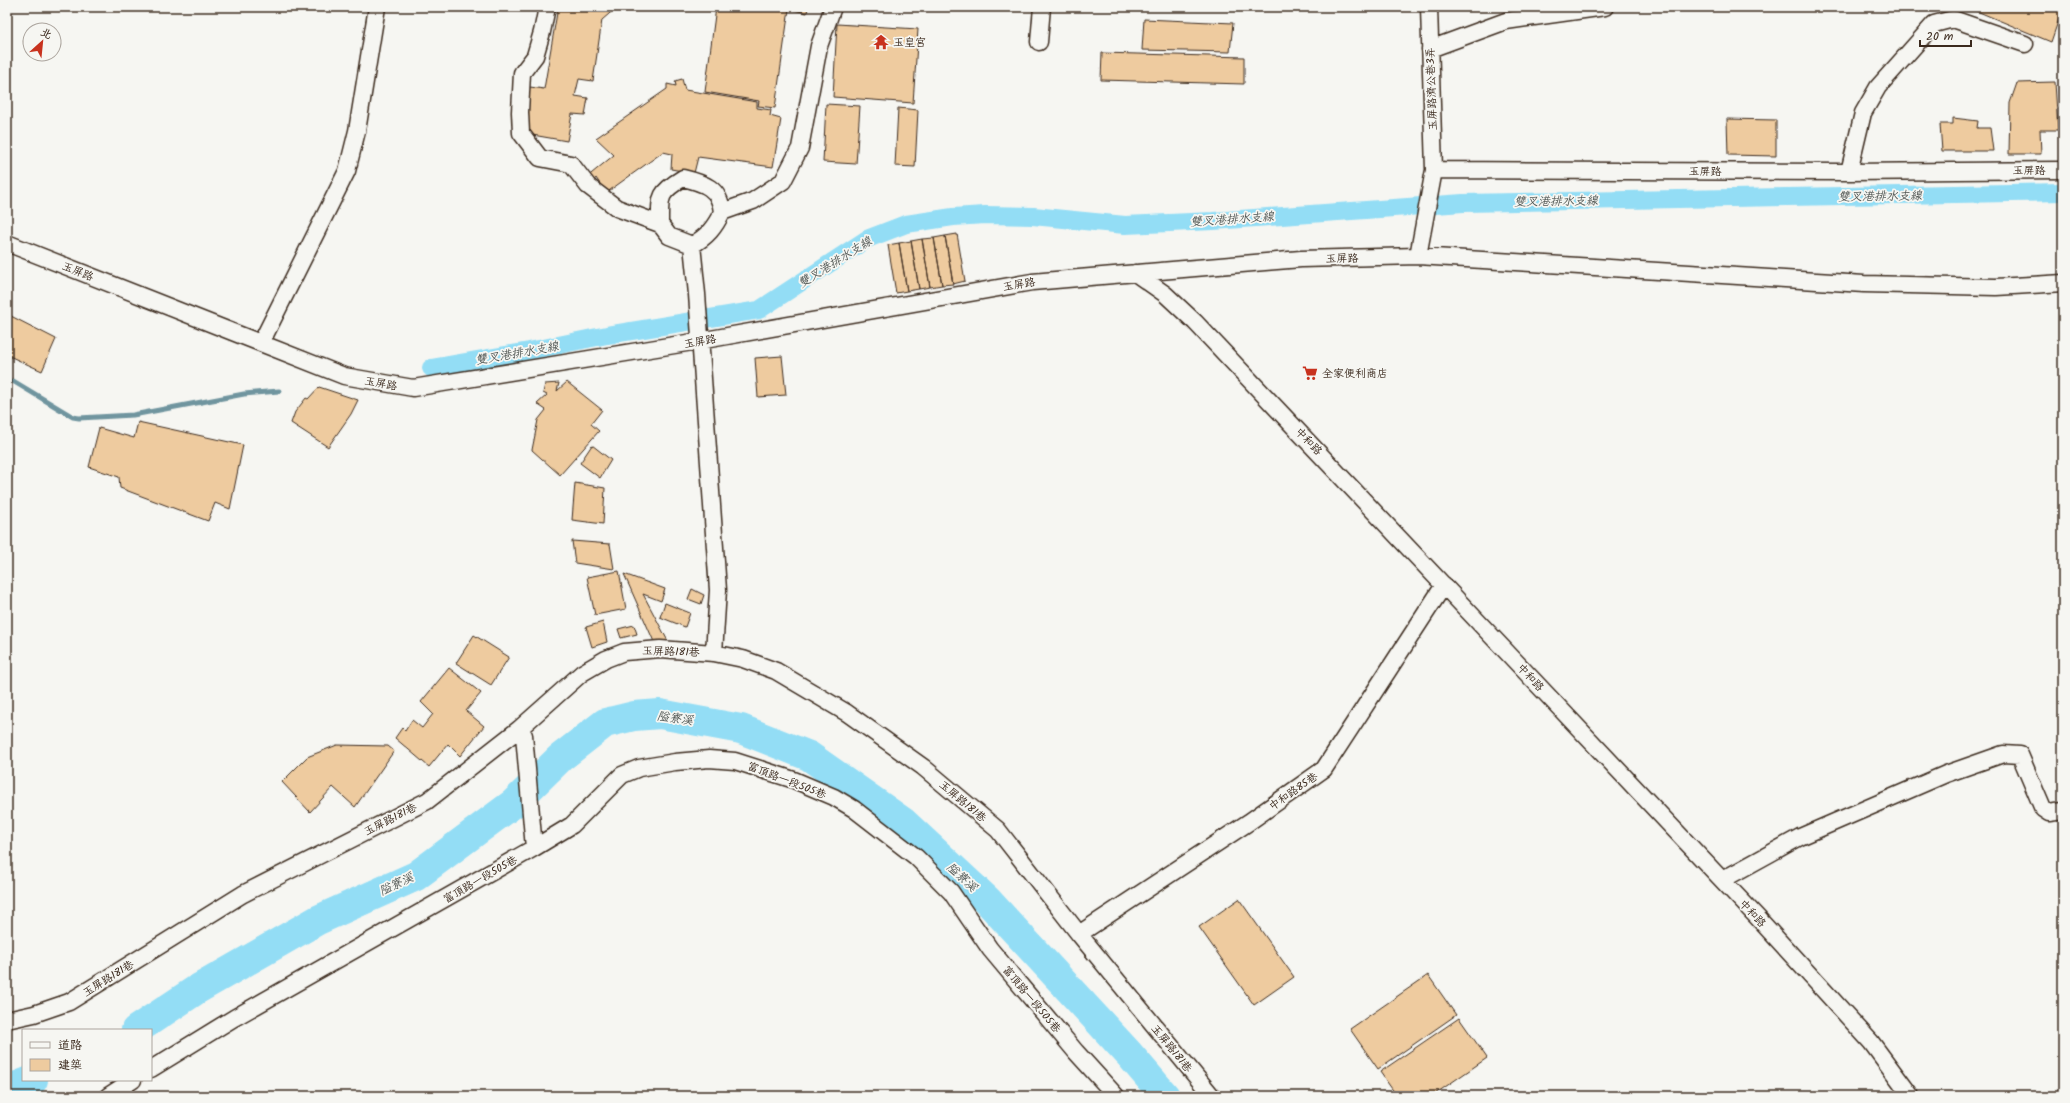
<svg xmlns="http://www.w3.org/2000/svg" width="2070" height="1103" font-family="Kalam,'LXGW WenKai TC',sans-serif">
  <rect width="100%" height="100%" fill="#f6f6f2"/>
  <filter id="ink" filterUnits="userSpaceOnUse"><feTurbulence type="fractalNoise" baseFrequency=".025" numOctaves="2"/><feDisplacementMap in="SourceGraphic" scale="8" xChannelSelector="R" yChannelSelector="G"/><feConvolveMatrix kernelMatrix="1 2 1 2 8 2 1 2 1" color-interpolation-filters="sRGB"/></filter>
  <g filter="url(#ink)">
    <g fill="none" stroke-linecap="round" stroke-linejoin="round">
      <path stroke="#70959f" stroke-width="5" d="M 7,382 L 13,381 L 73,417 L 79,418 L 133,415 L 244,394 L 279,391"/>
      <path stroke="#93ddf5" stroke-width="18" d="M 431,368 L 529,351 L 607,335 L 759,310 L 867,239 L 906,224 L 953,217 L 985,215 L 1033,216 L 1125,225 L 1213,221 L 1463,203 L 2063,192"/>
      <path stroke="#93ddf5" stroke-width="30" d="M 136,1030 L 196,990 L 318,920 L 416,876 L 514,803 L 560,758 L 605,723 L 634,716 L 660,714 L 741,729 L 809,756 L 903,822 L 987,900 L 1129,1054 L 1165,1096
        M 7,1090 L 33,1080"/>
    </g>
    <path fill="#eecb9f" stroke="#3b2a1e" d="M 558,7 L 617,7 L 602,20 L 593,81 L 579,79 L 575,96 L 588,98 L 585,115 L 572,114 L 567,141 L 521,133 L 530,87 L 544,89 Z
      M 716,7 L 808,7 L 807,13 L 789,9 L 775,108 L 758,106 L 759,101 L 705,92 Z
      M 1967,7 L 2063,7 L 2051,42 Z
      M 1144,19 L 1233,23 L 1230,52 L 1142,50 Z
      M 837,24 L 918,29 L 913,103 L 833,97 Z
      M 1102,53 L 1244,57 L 1244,84 L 1101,80 Z
      M 682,79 L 685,90 L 757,102 L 757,108 L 771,110 L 770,116 L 781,119 L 773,167 L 698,157 L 694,173 L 671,169 L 672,154 L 663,152 L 606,193 L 596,178 L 593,182 L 586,178 L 614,155 L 596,138 L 667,89 L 667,84 L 676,86 L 675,81 Z
      M 2055,82 L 2058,130 L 2040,130 L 2041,154 L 2009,154 L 2010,103 L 2017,83 Z
      M 826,104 L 860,106 L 856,164 L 823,162 Z
      M 898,108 L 918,110 L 915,167 L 895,166 Z
      M 1953,118 L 1978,121 L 1977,128 L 1990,128 L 1993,151 L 1942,151 L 1940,124 L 1953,124 Z
      M 1727,119 L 1776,120 L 1776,156 L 1728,155 Z
      M 957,234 L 965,281 L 953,284 L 945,236 Z
      M 945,236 L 953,284 L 942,285 L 934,238 Z
      M 934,238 L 942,285 L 930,287 L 922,239 Z
      M 922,239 L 930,287 L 919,289 L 911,241 Z
      M 911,241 L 919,289 L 907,291 L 899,243 Z
      M 899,243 L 907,291 L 896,293 L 888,245 Z
      M 7,314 L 56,339 L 42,371 L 7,355 Z
      M 782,356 L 786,395 L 758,397 L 755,358 Z
      M 567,382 L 602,410 L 591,424 L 599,431 L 560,475 L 532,450 L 538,420 L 546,410 L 537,404 L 547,395 L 543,393 L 545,384 L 559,383 L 557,391 Z
      M 319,387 L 358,400 L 351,414 L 328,447 L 291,423 L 295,412 L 306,398 L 308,399 Z
      M 138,422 L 243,445 L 230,509 L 215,503 L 208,521 L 120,488 L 119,477 L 89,467 L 99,428 L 134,438 Z
      M 592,445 L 611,460 L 600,478 L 580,463 Z
      M 575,483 L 605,488 L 603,524 L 572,520 Z
      M 572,541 L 610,544 L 614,569 L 575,563 Z
      M 619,571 L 626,609 L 595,615 L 587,577 Z
      M 624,574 L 665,589 L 661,601 L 643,594 L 669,643 L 655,644 Z
      M 692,589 L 704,595 L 701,604 L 688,599 Z
      M 665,603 L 690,613 L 685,627 L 660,617 Z
      M 603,622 L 607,642 L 592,647 L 586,627 Z
      M 634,625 L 637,634 L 621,638 L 618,629 Z
      M 474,635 L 509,657 L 491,685 L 456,663 Z
      M 449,668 L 481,693 L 466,711 L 484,726 L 460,756 L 448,744 L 429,767 L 395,738 L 402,728 L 405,731 L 412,720 L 422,728 L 433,714 L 421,702 Z
      M 337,745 L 388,746 L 394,751 L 355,807 L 333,787 L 310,812 L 282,782 L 307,757 Z
      M 1239,899 L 1294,977 L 1254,1005 L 1199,927 Z
      M 1428,975 L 1456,1015 L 1378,1069 L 1350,1029 Z
      M 1459,1018 L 1487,1058 L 1432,1096 L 1397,1096 L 1380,1072 Z"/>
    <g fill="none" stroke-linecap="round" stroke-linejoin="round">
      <g stroke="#3b2a1e" stroke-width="19">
        <path id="minor" d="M 547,7 L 542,32 L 535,56 L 522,73 L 520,112 L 521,133 L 540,158 L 571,164 L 588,186 L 617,208 L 660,224 L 669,236 L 692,245
          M 1429,7 L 1434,170
          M 1039,42 L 1042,7
          M 1430,49 L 1506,21 L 1605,7
          M 1849,172 L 1863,113 L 1878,87 L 1934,24 L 1953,19 L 2025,44
          M 660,224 C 660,197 658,193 683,178 C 704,183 720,188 722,212
          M 7,243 L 344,376 L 413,388 L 699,341 L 1032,282 L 1301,259 L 1418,256 L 1864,284 L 1996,287 L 2063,283
          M 1418,256 L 1434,170 L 1849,172 L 2063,170
          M 1135,273 L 1165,294 L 1195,322 L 1757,917 L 1871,1042 L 1911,1096
          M 261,343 L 347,171 L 357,131 L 377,7
          M 714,653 L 718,590 L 697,294 L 692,245 C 707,237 715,227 722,212 L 753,201 L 783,181 L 800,148 L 819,46 L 833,7
          M 519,729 L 524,735 L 534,848
          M 1722,880 L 1800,837 L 1946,774 L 2003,754 L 2020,755 L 2043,809 L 2049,813 L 2063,811
          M 1079,934 L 1249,822 L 1324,769 L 1444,585
          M 7,1020 L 34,1014 L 69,1002 L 243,894 L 427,801 L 519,729 L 582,673 L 606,659 L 624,652 L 660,649 L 714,653 L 743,659 L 776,671 L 847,713 L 923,767 L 998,830 L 1079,934 L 1212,1096
          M 151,1069 L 234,1018 L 534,848 L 572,825 L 622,775 L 639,768 L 675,762 L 709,759 L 735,761 L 794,780 L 834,797 L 854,809 L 916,857 L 951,892 L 990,949 L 1076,1052 L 1116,1096
          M 108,1096 L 133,1080"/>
      </g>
      <use href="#minor" stroke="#f6f6f2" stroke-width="16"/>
    </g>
  </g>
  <defs>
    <g id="temple-bare" transform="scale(1.2)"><path d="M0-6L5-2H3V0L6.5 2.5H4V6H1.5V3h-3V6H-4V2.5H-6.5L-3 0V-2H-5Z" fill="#c8321e" stroke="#f6f6f2" stroke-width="2.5" paint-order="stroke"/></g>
    <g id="supermarket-bare" transform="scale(1.2)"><path d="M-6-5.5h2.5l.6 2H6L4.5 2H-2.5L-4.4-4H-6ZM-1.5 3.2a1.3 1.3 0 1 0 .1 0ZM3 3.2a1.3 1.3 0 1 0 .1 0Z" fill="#c8321e" stroke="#f6f6f2" stroke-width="2.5" paint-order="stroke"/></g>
  </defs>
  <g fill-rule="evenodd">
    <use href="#temple-bare" x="881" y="42"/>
    <use href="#supermarket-bare" x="1310" y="373"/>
  </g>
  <g text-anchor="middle" stroke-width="3.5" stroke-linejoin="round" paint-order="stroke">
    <g font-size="11" fill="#3b2a1e" stroke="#f6f6f2" text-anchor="start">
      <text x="893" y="46">玉皇宮</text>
      <text x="1322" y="377">全家便利商店</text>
    </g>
    <g font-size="11" fill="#3b2a1e" stroke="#f6f6f2">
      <text transform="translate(1431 89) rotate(-92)" y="4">玉屏路濟公巷3弄</text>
      <text x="2029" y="174">玉屏路</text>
      <text x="1705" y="175">玉屏路</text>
      <text transform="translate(1342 258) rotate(-1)" y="4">玉屏路</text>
      <text transform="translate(78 271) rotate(22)" y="4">玉屏路</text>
      <text transform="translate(1019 284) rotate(-9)" y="4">玉屏路</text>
      <text transform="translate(700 341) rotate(-10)" y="4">玉屏路</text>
      <text transform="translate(381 383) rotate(10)" y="4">玉屏路</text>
      <text transform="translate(1309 441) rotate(46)" y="4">中和路</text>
      <text transform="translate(671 651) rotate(2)" y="4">玉屏路181巷</text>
      <text transform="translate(1531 677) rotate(47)" y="4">中和路</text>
      <text transform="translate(787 780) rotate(21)" y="4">富頂路一段505巷</text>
      <text transform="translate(1293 791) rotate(-35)" y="4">中和路85巷</text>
      <text transform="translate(963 801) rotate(40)" y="4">玉屏路181巷</text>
      <text transform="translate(390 819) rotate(-27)" y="4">玉屏路181巷</text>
      <text transform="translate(480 879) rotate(-30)" y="4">富頂路一段505巷</text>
      <text transform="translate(1753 913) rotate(47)" y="4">中和路</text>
      <text transform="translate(108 978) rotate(-32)" y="4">玉屏路181巷</text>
      <text transform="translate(1032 999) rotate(50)" y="4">富頂路一段505巷</text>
      <text transform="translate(1172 1048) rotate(51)" y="4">玉屏路181巷</text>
    </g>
    <g font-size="12" font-style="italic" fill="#515754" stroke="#f6f6f2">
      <text transform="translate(1880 196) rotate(-1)" y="4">雙叉港排水支線</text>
      <text transform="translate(1556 201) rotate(-1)" y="4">雙叉港排水支線</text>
      <text transform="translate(1232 219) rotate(-4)" y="4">雙叉港排水支線</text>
      <text transform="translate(835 262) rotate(-32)" y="4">雙叉港排水支線</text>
      <text transform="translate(517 353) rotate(-10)" y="4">雙叉港排水支線</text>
      <text transform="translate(675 718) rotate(8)" y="4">隘寮溪</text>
      <text transform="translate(962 877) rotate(43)" y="4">隘寮溪</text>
      <text transform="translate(396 884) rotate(-25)" y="4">隘寮溪</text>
    </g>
  </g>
  <rect width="2070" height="1103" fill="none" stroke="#f6f6f2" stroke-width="24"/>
  <rect x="12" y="12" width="2046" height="1079" fill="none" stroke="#3b2a1e" stroke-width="1.5" filter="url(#ink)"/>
  <rect x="22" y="1029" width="130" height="52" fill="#f6f6f2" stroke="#aba49d"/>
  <rect x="30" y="1042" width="20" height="6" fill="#f6f6f2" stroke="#aba49d"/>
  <text x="58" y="1049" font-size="12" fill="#3b2a1e">道路</text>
  <rect x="30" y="1059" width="20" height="12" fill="#eecb9f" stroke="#aba49d"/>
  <text x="58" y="1069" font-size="12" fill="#3b2a1e">建築</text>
  <g transform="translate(42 42) rotate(27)"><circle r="19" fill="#f6f6f2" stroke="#aba49d"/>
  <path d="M0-3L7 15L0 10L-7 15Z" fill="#c8321e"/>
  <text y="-6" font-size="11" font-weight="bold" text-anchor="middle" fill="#3b2a1e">北</text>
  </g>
  <path d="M1920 40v6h51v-6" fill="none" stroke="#3b2a1e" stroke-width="2"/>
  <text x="1926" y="40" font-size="12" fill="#3b2a1e" stroke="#f6f6f2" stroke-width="3" paint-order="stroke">20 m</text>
</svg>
